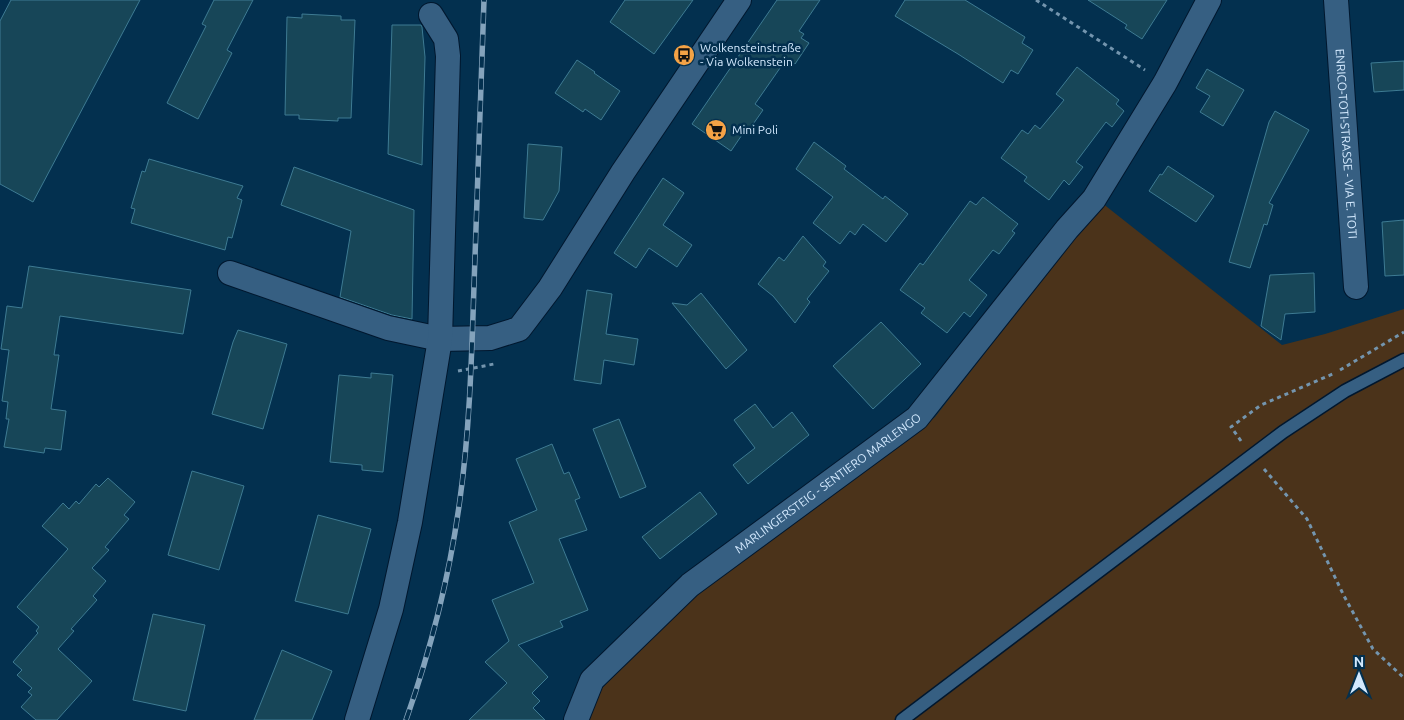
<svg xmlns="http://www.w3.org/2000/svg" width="1404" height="720" font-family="Ubuntu,sans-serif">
  <rect width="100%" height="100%" fill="#03304f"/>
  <path fill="#4b331a" d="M 1102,203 L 1282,345 L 1325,334 L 1404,309 L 1404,720 L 586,720 L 599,691 L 694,596 L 904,443 L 935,417 Z"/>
  <path fill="#174658" stroke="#3e7b93" d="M 11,0 L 140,0 L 33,202 L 0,184 L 0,21 Z
    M 214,0 L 253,0 L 227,50 L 232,53 L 198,119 L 167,103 L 206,26 L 202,24 Z
    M 625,0 L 693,0 L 654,54 L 610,22 Z
    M 777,0 L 820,0 L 799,31 L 804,34 L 801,38 L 809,43 L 795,64 L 787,58 L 755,104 L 763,110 L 749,130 L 746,129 L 731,151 L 692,124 Z
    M 905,0 L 965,0 L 1025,37 L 1022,43 L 1033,50 L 1018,74 L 1011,70 L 1003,83 L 958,54 L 895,16 Z
    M 1088,0 L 1167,0 L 1142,39 L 1125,28 L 1127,25 Z
    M 302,14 L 341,16 L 341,20 L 355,20 L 351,118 L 338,118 L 338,121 L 299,119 L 299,115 L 285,115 L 287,17 L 302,18 Z
    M 392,25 L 421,25 L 422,27 L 425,57 L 422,165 L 388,154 Z
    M 577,60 L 595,72 L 594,73 L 620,91 L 601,120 L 585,109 L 583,112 L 555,93 Z
    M 1404,61 L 1404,90 L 1374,92 L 1371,63 Z
    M 1077,67 L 1119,100 L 1116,104 L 1124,111 L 1112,127 L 1106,122 L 1076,162 L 1083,167 L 1069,185 L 1064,180 L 1049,200 L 1024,181 L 1027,177 L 1001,158 L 1022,130 L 1028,134 L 1035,125 L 1040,129 L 1064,100 L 1056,94 Z
    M 1207,69 L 1244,90 L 1223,126 L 1200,112 L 1210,96 L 1196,88 Z
    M 1275,111 L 1309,130 L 1269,203 L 1273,205 L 1267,225 L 1264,224 L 1250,268 L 1229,262 L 1269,122 Z
    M 814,142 L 846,166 L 844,169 L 883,199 L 885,196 L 908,214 L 886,242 L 863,224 L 855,235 L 850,231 L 840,244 L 813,223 L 833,197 L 796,169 Z
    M 528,144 L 562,147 L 559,191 L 543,220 L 524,218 Z
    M 149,159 L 243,186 L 237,198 L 242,200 L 232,238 L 228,237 L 225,250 L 131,223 L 135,209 L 131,208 L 142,171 L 145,172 Z
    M 1168,166 L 1214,196 L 1196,222 L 1149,191 L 1160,174 L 1162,175 Z
    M 294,167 L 414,210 L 412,319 L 392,315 L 340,297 L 351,231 L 281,205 Z
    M 663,178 L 684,193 L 663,225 L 692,245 L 677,267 L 649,248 L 636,268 L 614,253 Z
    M 983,197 L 1018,224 L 1012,231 L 1015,233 L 999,254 L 993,250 L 969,280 L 987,295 L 970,317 L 964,312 L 947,333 L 921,313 L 925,308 L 900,290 L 920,263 L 923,265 L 970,201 L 976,205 Z
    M 1404,220 L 1404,275 L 1385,276 L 1382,222 Z
    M 803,236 L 826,262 L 823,266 L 829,271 L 807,299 L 810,302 L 795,323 L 773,296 L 758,284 L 779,257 L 784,261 Z
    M 29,266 L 191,290 L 183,334 L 60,316 L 54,355 L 59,355 L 51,409 L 66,411 L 61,450 L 45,448 L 44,453 L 4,447 L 9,419 L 6,419 L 8,402 L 2,401 L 9,350 L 1,349 L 7,306 L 22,308 Z
    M 1314,273 L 1315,312 L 1285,314 L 1281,340 L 1261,326 L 1270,275 Z
    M 587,290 L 612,294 L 606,334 L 638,339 L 634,365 L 604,360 L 601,384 L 574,380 Z
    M 701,293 L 747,350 L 726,369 L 672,303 L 687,305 Z
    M 881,322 L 921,364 L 873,409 L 833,366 Z
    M 238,330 L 287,344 L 263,429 L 212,414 L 233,342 Z
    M 371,373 L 393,375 L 383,472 L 362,470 L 362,465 L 330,462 L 339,375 L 371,378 Z
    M 755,404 L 773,428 L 792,412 L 809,435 L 748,484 L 733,465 L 755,448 L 734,420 Z
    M 619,419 L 646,487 L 620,498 L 593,429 Z
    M 552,444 L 564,474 L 569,472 L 580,498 L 575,500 L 587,530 L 559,539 L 588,610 L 560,621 L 563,627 L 518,645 L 548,677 L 532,693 L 540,701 L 533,708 L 545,720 L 469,720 L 507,683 L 485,662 L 509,641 L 492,600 L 534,583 L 509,522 L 537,510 L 516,459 Z
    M 192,471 L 244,486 L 219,570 L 168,555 Z
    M 108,478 L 135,502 L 124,515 L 129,519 L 105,547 L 109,550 L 92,568 L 106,581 L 93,596 L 97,600 L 71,629 L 74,631 L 58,649 L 92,681 L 57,720 L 36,720 L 21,707 L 32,695 L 28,692 L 32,688 L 17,675 L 22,670 L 13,662 L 38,633 L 36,631 L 39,627 L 17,607 L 68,549 L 42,526 L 63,503 L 69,509 L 76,501 L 79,504 L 96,484 L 99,487 Z
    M 700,492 L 717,514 L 660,559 L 642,537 Z
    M 318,515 L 371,529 L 348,614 L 295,601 Z
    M 153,614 L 205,625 L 186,711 L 133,700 Z
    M 282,650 L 332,671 L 312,720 L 254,720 Z"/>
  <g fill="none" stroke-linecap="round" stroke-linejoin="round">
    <g stroke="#00172e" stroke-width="15">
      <path id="lane" d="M 902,720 L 1283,432 L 1345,391 L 1404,360"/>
    </g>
    <g stroke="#00172e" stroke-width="26">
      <g id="street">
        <path id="s1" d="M 1336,0 L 1356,287"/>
        <path d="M 230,273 L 388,328 L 440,339 L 490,338 L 519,329 L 550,288 L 623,172 L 739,0"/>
        <path d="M 357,720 L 391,609 L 410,522 L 440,339 L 448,56 L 446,39 L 431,15"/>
        <path id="s2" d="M 576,720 L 592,680 L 690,585 L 917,418 L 1067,229 L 1094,199 L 1165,83 L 1209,0"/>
      </g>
    </g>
    <path stroke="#7495ae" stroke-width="3" stroke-dasharray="4 4" stroke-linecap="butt" d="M 1036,0 L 1145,70
      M 1340,370 L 1404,332
      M 458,371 L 494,364
      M 1241,441 L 1231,427 L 1261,405 L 1335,373
      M 1264,469 L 1307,519 L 1344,596 L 1373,649 L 1404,678"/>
    <use href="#lane" stroke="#365f82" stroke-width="12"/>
    <use href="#street" stroke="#365f82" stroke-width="24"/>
    <g stroke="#84a3bc" stroke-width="5.5">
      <path id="rail" d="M 406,720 C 431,649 450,574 460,499 C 471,420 472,338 475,257 C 478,172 481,86 484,0"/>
    </g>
    <use href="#rail" stroke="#03304f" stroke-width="4" stroke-dasharray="11" stroke-linecap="butt"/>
  </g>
  <defs>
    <g id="bus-disc" transform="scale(1.125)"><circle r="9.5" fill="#f5a346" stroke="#03304f"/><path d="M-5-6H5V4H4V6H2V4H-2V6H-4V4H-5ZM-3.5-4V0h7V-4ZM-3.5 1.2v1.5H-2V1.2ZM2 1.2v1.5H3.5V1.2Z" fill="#111"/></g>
    <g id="supermarket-disc" transform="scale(1.125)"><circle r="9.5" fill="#f5a346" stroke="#03304f"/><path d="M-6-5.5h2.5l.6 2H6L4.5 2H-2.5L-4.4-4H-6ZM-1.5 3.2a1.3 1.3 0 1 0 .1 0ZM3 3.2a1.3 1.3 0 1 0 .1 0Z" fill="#111"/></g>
  </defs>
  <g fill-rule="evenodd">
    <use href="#bus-disc" x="684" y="55"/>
    <use href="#supermarket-disc" x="716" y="130"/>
  </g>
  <g text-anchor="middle" stroke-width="5" stroke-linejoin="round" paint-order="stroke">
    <g font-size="12" fill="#d3e9fe" stroke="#03304f" text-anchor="start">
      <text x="700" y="52">Wolkensteinstraße<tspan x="700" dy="14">- Via Wolkenstein</tspan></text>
      <text x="732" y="134">Mini Poli</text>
    </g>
    <g font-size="12" fill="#d3e9fe" stroke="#03304f">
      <text dy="4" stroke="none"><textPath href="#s1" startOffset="144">ENRICO-TOTI-STRASSE - VIA E. TOTI</textPath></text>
      <text dy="4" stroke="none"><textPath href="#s2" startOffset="351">MARLINGERSTEIG - SENTIERO MARLENGO</textPath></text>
    </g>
  </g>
  <g transform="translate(1359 675)" stroke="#03304f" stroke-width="4" paint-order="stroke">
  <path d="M0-4L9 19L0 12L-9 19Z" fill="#d3e9fe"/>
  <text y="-8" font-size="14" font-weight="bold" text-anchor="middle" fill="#d3e9fe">N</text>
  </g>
</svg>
